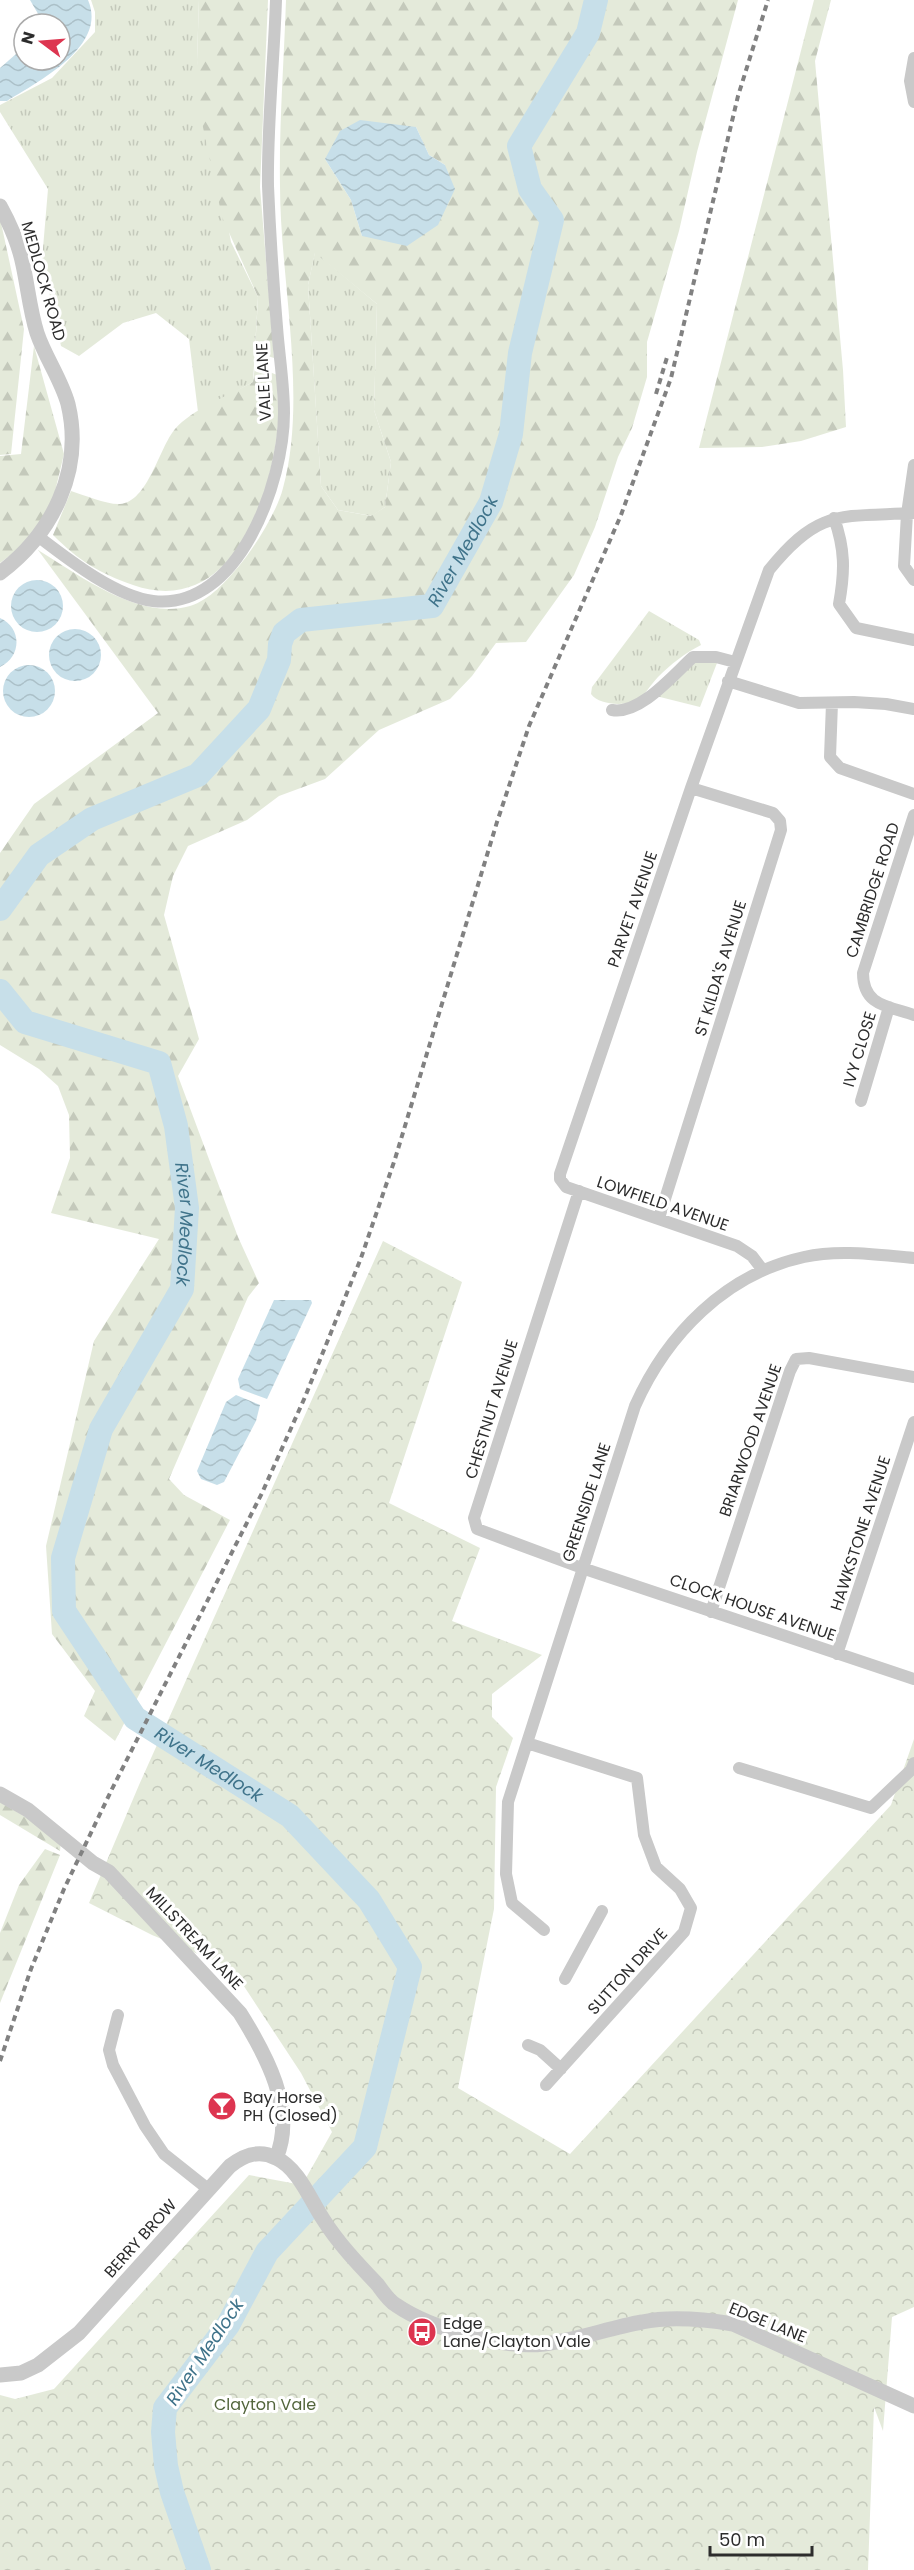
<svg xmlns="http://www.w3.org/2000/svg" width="914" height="2570" font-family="Poppins,sans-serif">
  <defs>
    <pattern id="grass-tufts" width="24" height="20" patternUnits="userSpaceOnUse" patternTransform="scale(1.5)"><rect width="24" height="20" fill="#e4eada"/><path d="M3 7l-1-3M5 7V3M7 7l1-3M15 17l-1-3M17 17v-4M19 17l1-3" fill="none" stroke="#c4c9bb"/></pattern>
    <pattern id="forest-firs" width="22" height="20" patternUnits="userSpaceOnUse" patternTransform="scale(1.5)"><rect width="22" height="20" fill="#e4eada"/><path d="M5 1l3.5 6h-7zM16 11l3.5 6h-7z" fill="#c4c9bb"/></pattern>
    <pattern id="park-crowns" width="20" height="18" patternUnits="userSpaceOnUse" patternTransform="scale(1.5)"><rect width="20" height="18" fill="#e4eada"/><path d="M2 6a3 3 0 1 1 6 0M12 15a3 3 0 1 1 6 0" fill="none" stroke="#c4c9bb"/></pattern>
    <pattern id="water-waves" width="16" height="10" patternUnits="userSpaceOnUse" patternTransform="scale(1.5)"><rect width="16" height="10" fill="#c7dfe9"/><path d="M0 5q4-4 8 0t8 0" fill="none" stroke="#abc0c8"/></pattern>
  </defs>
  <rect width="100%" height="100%" fill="#fff"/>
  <path fill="url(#grass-tufts)" d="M 91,0 L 199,0 L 197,60 L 231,242 L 258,297 L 253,382 L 198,412 L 189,339 L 156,313 L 123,323 L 79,356 L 61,346 L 42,260 L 48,189 L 0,112 L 0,105 L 52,78 L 95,32 L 95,12 Z
    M 315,252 L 377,304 L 374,410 L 391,462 L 385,507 L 372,516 L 338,510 L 321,486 L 308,285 Z
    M 649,611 L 699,640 L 701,645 C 685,653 671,664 658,677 C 651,684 644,697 635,701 C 623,706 599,705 591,694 L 592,687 Z
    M 711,660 L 717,663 L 700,707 L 656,696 L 693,663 Z"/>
  <path fill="url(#forest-firs)" fill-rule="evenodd" d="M 199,0 L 268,0 L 260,187 L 274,358 L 255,352 L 258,297 L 222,217 L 200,113 L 197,60 Z
    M 286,0 L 738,0 L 697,152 L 679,231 L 647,342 L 647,377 L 632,428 L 618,457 L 595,527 L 574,575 L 526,642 L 496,643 L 472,676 L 450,699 L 379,730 L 325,779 L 279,796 L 247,820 L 188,846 L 173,876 L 164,915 L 199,1039 L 178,1076 L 238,1237 L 259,1283 L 248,1297 L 169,1479 L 184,1495 L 230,1520 L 115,1741 L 84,1716 L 95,1691 L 52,1634 L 46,1546 L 94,1341 L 159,1239 L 51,1213 L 70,1158 L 69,1115 L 58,1086 L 39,1069 L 0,1045 L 0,853 L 34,804 L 158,713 L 38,550 C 79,575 139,621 190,606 C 210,600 226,581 239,566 C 254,548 277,512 283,488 C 308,398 280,279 280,186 C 279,124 284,62 286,0 ZM 416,127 L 429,155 L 445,165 L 362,236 L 351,200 L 325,159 ZM 315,253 L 377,304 L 374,410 L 391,462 L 385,507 L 371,516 L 338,510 L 321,486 L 308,285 Z
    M 814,0 L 831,0 L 815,61 L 843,370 L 846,427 L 801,441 L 762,447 L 699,448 Z
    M 0,218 L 24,329 L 11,454 L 0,455 Z
    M 34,346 L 64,454 L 52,504 L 28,542 L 0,563 L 0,456 L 21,454 Z
    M 255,366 L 277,375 C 277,392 279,409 278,425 C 271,500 230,619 133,585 C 99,573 79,561 53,535 L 71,491 C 84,495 108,505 120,504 C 148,502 159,448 175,429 C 191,410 231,394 253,382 Z
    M 0,1802 L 41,1826 L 61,1841 L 60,1851 L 0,1815 Z
    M 45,1849 L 60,1855 L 0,2003 L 0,1933 L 19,1885 Z"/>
  <path fill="url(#park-crowns)" d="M 383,1241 L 462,1282 L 389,1503 L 480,1548 L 452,1621 L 542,1655 L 492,1694 L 492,1717 L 513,1738 L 496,1787 L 494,1909 L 458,2088 L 570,2154 L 891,1805 L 914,1739 L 914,2307 L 892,2317 L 883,2431 L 874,2407 L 868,2570 L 0,2570 L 0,2395 L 15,2399 L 54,2389 L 249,2175 L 302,2185 L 332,2132 L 301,2073 L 232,1968 L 152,1935 L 89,1903 L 139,1785 Z"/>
  <path fill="url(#water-waves)" d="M 30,0 L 88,0 C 108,46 39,81 7,101 L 0,101 L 0,68 L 24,47 L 24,60 L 60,60 L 60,24 L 44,24 Z
    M 360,120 L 416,127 L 429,155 L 445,165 L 455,189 L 438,225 L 407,246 L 362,236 L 351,200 L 325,159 L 340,131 Z
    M11 606a26 26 0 1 1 52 0a26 26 0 1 1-52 0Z
    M 0,618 C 22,628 22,656 0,667 Z
    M49 655a26 26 0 1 1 52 0a26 26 0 1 1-52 0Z
    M3 691a26 26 0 1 1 52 0a26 26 0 1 1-52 0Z
    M 274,1300 L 311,1300 L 312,1303 L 267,1399 L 240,1389 L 238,1379 Z
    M 236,1395 L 260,1405 L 256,1421 L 224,1482 L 217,1485 L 201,1479 L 197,1471 L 226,1402 Z"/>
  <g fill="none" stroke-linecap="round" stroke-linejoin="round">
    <g stroke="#c7dfe9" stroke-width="24">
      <path id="s1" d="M 0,909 L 39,855 L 92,819 L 198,775 L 259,709 L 279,660 L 280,644 L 284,633 L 301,620 L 432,606 L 491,502 L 511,434 L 520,353 L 552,220 L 530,189 L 519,146 L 588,33 L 596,0"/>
      <path id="s2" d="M 0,991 L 25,1022 L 159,1063 L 176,1126 L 187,1208 L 182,1289 L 101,1429 L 63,1558 L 64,1611 L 135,1718 L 290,1816 L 369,1900 L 410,1967 L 365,2147 L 267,2252 L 228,2325 L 165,2408 L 163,2432 L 166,2466 L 172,2492 L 199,2570"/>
    </g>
    <path stroke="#c9c9c9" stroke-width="12" d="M 914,58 L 910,81 L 914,102
      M 914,465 L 907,514 L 904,566 L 914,580
      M 834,518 C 845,549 845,571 839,604 L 856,628 L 914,640
      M 39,537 C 69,560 115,596 153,601 C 239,611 284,481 284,413 C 284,384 279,355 277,327 C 273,280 270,233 268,186 C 267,126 274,60 276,0
      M 728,681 L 799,703 L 854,702 L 886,704 L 914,709
      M 832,703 L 830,757 L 840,768 L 914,794
      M 612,710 C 640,715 673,675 693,657 L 716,657 L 735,662
      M 914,815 L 863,973 C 863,1006 888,1006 914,1015
      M 861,1101 L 889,1007
      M 579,1191 L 474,1518 L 477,1529 L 582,1568 L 914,1679
      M 659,1218 L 781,830 L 780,821 L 773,813 L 691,788
      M 762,1269 L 752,1256 L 737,1246 L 566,1187 L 560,1179 L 560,1174 L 691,788 L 769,570 C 819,508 840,517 914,513
      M 711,1612 L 790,1371 L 796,1359 L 809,1358 L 914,1377
      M 837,1654 L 914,1422
      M 527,1743 L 637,1778 L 644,1835 L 656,1867 L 680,1889 L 691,1908 L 684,1932 L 546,2085
      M 739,1768 L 871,1808 L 911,1770 L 914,1763
      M 544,1930 L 512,1903 L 506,1874 L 508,1802 L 635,1406 C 667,1334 726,1274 804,1257 C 840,1249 878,1255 914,1258
      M 565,1979 L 602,1911
      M 118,2015 L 109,2050 L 113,2065 L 145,2126 L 164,2154 L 208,2189
      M 528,2045 L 540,2050 L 561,2069"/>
    <path stroke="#c9c9c9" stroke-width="15" d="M 0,206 C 10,224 19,245 23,265 C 28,288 30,311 37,333 C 45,357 61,379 68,404 C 84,471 52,534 0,573
      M 0,1794 L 28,1810 L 93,1863 L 109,1872 L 240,2013 C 265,2053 297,2110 276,2158
      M 0,2375 L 21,2373 L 38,2365 L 79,2333 L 230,2166 C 244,2155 259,2149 276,2158 C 298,2168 310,2199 323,2219 C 338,2243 358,2264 378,2285 C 383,2292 389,2301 396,2305 C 431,2329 503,2349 544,2344 C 577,2340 609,2328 642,2322 C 671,2316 703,2319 733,2324 L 914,2406"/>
    <path stroke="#818181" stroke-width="4" stroke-dasharray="6 4.5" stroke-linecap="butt" d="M 656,394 L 668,354
      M 0,2061 L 31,1969 L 64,1889 L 112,1789 L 262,1493 L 305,1397 L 361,1258 L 395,1159 L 497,822 L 529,726 L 621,515 L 671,378 L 738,96 L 768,0"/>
  </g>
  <defs>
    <g id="bar-disc" transform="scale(1.5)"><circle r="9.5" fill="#dd3550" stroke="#fff"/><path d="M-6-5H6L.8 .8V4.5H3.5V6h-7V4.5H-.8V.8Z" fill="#fff"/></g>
    <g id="bus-disc" transform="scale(1.5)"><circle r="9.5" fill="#dd3550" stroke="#fff"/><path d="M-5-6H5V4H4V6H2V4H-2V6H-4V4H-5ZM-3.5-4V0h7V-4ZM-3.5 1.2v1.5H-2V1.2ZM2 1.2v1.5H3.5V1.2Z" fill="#fff"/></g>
  </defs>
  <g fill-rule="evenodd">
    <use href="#bar-disc" x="222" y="2106"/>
    <use href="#bus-disc" x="422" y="2332"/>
  </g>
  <g text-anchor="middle" stroke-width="6" stroke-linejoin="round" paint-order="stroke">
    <g font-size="16" fill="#2c2c2c" stroke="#fff">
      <text transform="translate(44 281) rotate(74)" y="6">MEDLOCK ROAD</text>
      <text transform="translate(263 382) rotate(-93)" y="6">VALE LANE</text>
      <text transform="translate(872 890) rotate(-72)" y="6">CAMBRIDGE ROAD</text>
      <text transform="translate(632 909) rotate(-71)" y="6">PARVET AVENUE</text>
      <text transform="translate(720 968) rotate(-73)" y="6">ST KILDA'S AVENUE</text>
      <text transform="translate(859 1049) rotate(-73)" y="6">IVY CLOSE</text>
      <text transform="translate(663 1203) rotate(19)" y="6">LOWFIELD AVENUE</text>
      <text transform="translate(491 1409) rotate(-73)" y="6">CHESTNUT AVENUE</text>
      <text transform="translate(750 1440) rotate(-71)" y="6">BRIARWOOD AVENUE</text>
      <text transform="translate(586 1502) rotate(-72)" y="6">GREENSIDE LANE</text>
      <text transform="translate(860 1533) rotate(-72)" y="6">HAWKSTONE AVENUE</text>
      <text transform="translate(753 1607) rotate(19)" y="6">CLOCK HOUSE AVENUE</text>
      <text transform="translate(195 1938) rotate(47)" y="6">MILLSTREAM LANE</text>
      <text transform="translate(627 1971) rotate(-48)" y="6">SUTTON DRIVE</text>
      <text transform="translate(140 2238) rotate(-48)" y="6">BERRY BROW</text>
      <text transform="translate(768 2322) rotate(22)" y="6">EDGE LANE</text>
    </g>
    <g font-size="16" fill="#2c2c2c" stroke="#fff" text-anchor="start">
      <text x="243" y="2103">Bay Horse<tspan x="243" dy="18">PH (Closed)</tspan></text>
      <text x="443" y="2329">Edge<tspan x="443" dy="18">Lane/Clayton Vale</tspan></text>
    </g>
    <g font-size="16" fill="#53663c" stroke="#fff">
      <text x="265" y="2410">Clayton Vale</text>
    </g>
    <g font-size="18" font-style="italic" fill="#3f738a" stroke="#fff">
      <text dy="6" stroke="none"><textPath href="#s1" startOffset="632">River Medlock</textPath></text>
      <text dy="6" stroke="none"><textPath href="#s2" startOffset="344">River Medlock</textPath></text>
      <text dy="6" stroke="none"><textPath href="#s2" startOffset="974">River Medlock</textPath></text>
      <text transform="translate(205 2352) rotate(-56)" y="6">River Medlock</text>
    </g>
  </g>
  <g transform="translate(42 42) rotate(286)"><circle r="28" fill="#ffffff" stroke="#ababab" stroke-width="1.5"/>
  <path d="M0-4.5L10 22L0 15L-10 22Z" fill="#dd3550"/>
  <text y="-9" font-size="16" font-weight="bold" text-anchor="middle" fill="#2c2c2c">N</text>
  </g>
  <path d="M710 2546v9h102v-9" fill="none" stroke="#2c2c2c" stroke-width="3"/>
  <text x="719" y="2546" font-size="18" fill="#2c2c2c" stroke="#ffffff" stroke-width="4.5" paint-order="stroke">50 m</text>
</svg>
